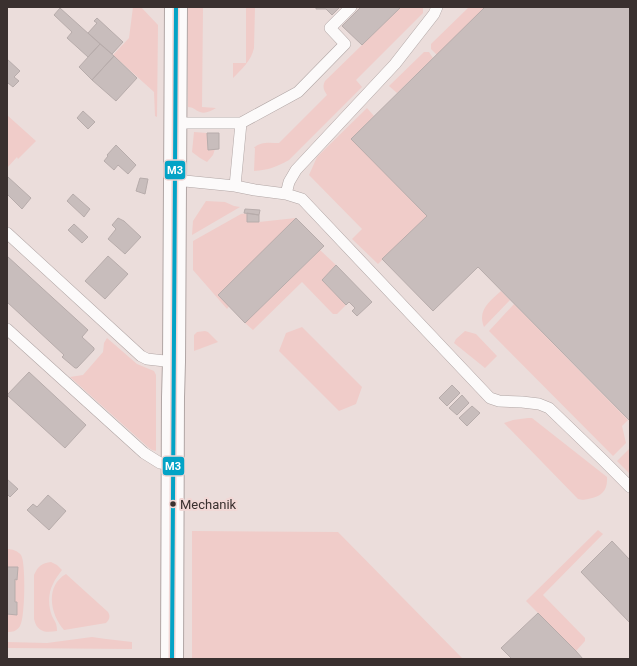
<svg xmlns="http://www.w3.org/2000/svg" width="637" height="666" font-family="Roboto,sans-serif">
  <rect width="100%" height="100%" fill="#ebdddb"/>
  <path fill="#f0ccc9" d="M 133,7 L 141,7 L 158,25 L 157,117 L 155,116 L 154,92 L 113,55 L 129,38 Z
    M 187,7 L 203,7 L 202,107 L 216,108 C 211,111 205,114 200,112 C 195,110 193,107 188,107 Z
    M 246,7 L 255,7 L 254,48 C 251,61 242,69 233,78 L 233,63 L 246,63 Z
    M 401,7 L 423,7 L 423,13 L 356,80 L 362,87 L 289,160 C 276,167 269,170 254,171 L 255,148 L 254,148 C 260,141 271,143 279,143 L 327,95 C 324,90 322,87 325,81 Z
    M 469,7 L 485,7 L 437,55 L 431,49 L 431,44 Z
    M 424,52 L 429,52 L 433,58 L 397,93 L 389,86 Z
    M 367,108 L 374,116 L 351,139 L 427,216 L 378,264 L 352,239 L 362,229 L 309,175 L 317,157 Z
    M 7,115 L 36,141 L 18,159 L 17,157 L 7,168 Z
    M 194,132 C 199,132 202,133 207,133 L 208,149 L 215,149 L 213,155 L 207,162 L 200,158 L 192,152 Z
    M 206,201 L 225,202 L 234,206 L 240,207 L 192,235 L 193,221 Z
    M 247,213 L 247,222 L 259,222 L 296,218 L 227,309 L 193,270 L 193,241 L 241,214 Z
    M 320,250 L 336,265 L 322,280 L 346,305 L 337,314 L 333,314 L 302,282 L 253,330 L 245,323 Z
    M 501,291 L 510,300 L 484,327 C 477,310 490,301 501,291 Z
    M 514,304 L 628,420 L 622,426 L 626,443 L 613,456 L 489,331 Z
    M 302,327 L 362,387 L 356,404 L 339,411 L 279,351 L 286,333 Z
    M 205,331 L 208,332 L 218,342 L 194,351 L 194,335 L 197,332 Z
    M 465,331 L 476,334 L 497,356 L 485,368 L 454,343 L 456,339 Z
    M 107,338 L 137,364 L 154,371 L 156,375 L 156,451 L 152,450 L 149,448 L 70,377 L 83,375 L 103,352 L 104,343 Z
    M 528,418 L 532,418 L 607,477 C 608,491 601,497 588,499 C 584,500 582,500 578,499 L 504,423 L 513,420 Z
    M 630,448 L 630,474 L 617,461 Z
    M 598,530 L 603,534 L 543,595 L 585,638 L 585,641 L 576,651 L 526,601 Z
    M 192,531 L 338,532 L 463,659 L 192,659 Z
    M 7,549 C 12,549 18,551 21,555 C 26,562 25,619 20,626 C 17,631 13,632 7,632 L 7,614 L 17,615 L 15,602 L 15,579 L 17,579 L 18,567 L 7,567 Z
    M 51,562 L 57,565 L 62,570 C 59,574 55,579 53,584 C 48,593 48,606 52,616 C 55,622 57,623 57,631 C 45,633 37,632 34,619 L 34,575 C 38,566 42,563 51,562 Z
    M 66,574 L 108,612 C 111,617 109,620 106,623 L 64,630 C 50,614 45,586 66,574 Z
    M 92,637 L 106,639 L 132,642 L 132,649 L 7,648 L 7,642 L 47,643 Z"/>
  <path fill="#c8bdbc" stroke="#b7acab" d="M 316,7 L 340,7 L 332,15 L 326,9 L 316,9 Z
    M 361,7 L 401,7 L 362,45 L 342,26 Z
    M 485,7 L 630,7 L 630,421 L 478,267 L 433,311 L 382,259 L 427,216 L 351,139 Z
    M 60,8 L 100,44 L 88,57 L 67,38 L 72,32 L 54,15 Z
    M 97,18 L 123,42 L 112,54 L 88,33 L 97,23 L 94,21 Z
    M 100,44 L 114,56 L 92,80 L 79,67 Z
    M 114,56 L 137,78 L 116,101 L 92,80 Z
    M 7,59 L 20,71 L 14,77 L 19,81 L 13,87 L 8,83 L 7,85 Z
    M 83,111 L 95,122 L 88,129 L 77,118 Z
    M 207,133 L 219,133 L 219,149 L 208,150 Z
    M 116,145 L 136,165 L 128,174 L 118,165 L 114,170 L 104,161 L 108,156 L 107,155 Z
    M 8,177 L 31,198 L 22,209 L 7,194 L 7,179 Z
    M 140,178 L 148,179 L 145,194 L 136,191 Z
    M 73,194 L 90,209 L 84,217 L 67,201 Z
    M 245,209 L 260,210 L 259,215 L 244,213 Z
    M 247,213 L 259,215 L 259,222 L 247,222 Z
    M 118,218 L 124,221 L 141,237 L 125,254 L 108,239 L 116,229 L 112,225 Z
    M 296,218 L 324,246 L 245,323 L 218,295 Z
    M 74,224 L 88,237 L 82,243 L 68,230 Z
    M 7,256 L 88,330 L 82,337 L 94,348 L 94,350 L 77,368 L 75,368 L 62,357 L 64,355 L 7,302 Z
    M 108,256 L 128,274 L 105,299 L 85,281 Z
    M 336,265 L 372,302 L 357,316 L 352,311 L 355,308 L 349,302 L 346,305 L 322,280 Z
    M 29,372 L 86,425 L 65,448 L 7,395 Z
    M 452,385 L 460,393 L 447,406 L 439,398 Z
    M 462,395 L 469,403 L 457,415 L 449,408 Z
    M 472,406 L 480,413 L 467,426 L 459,418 Z
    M 7,479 L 18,489 L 10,497 L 7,494 Z
    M 48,495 L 66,511 L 49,530 L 27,510 L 33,504 L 37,507 Z
    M 612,541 L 630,560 L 630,623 L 581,572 Z
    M 7,567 L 18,567 L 17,580 L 15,579 L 15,602 L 17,602 L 17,615 L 7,614 Z
    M 538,613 L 576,651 L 583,659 L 512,659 L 501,648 Z"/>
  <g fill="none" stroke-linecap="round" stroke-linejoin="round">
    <g stroke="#b1a6a5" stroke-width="12">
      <path id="service" d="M 176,123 L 241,123
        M 175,180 L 235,186 L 255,190 L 286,194 L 302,199 L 490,398 L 499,401 L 522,402 L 539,404 L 549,408 L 603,460 L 630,487
        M 235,186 L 241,123 L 298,92 L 345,44 L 330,28 L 351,7
        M 286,194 L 289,182 L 296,170 L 395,64 L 434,14 L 437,7
        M 7,233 L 141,356 L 147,359 L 174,362
        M 7,329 L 144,453 L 160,463 L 174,465"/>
    </g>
    <g stroke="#b1a6a5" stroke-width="24">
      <path id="tertiary" d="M 172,659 L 173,397 L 174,362 L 176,7"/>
    </g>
    <use href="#service" stroke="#fcfafa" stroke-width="11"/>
    <use href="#tertiary" stroke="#fcfafa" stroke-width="22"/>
    <g stroke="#f1d7d5" stroke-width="7">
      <path id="bus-1" d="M 172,659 L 176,7"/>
    </g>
    <use href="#bus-1" stroke="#03a3c6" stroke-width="4"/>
  </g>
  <circle fill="#3a302f" stroke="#f1d7d5" stroke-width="1.5" cx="173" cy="504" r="3.5"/>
  <g text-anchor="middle" stroke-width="4" stroke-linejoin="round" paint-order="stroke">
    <g font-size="13" fill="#3a302f" stroke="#f1d7d5" text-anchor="start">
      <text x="180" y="509">Mechanik</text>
    </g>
  </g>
  <g stroke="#f1d7d5" stroke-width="1.5">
    <rect x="164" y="160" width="22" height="20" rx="4" fill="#03a3c6"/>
    <rect x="162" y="456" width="23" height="20" rx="4" fill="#03a3c6"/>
  </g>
  <g font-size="11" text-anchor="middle" font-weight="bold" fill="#fff">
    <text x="175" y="174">M3</text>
    <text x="173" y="470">M3</text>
  </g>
  <rect width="637" height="666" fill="none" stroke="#3a302f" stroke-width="16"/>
</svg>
